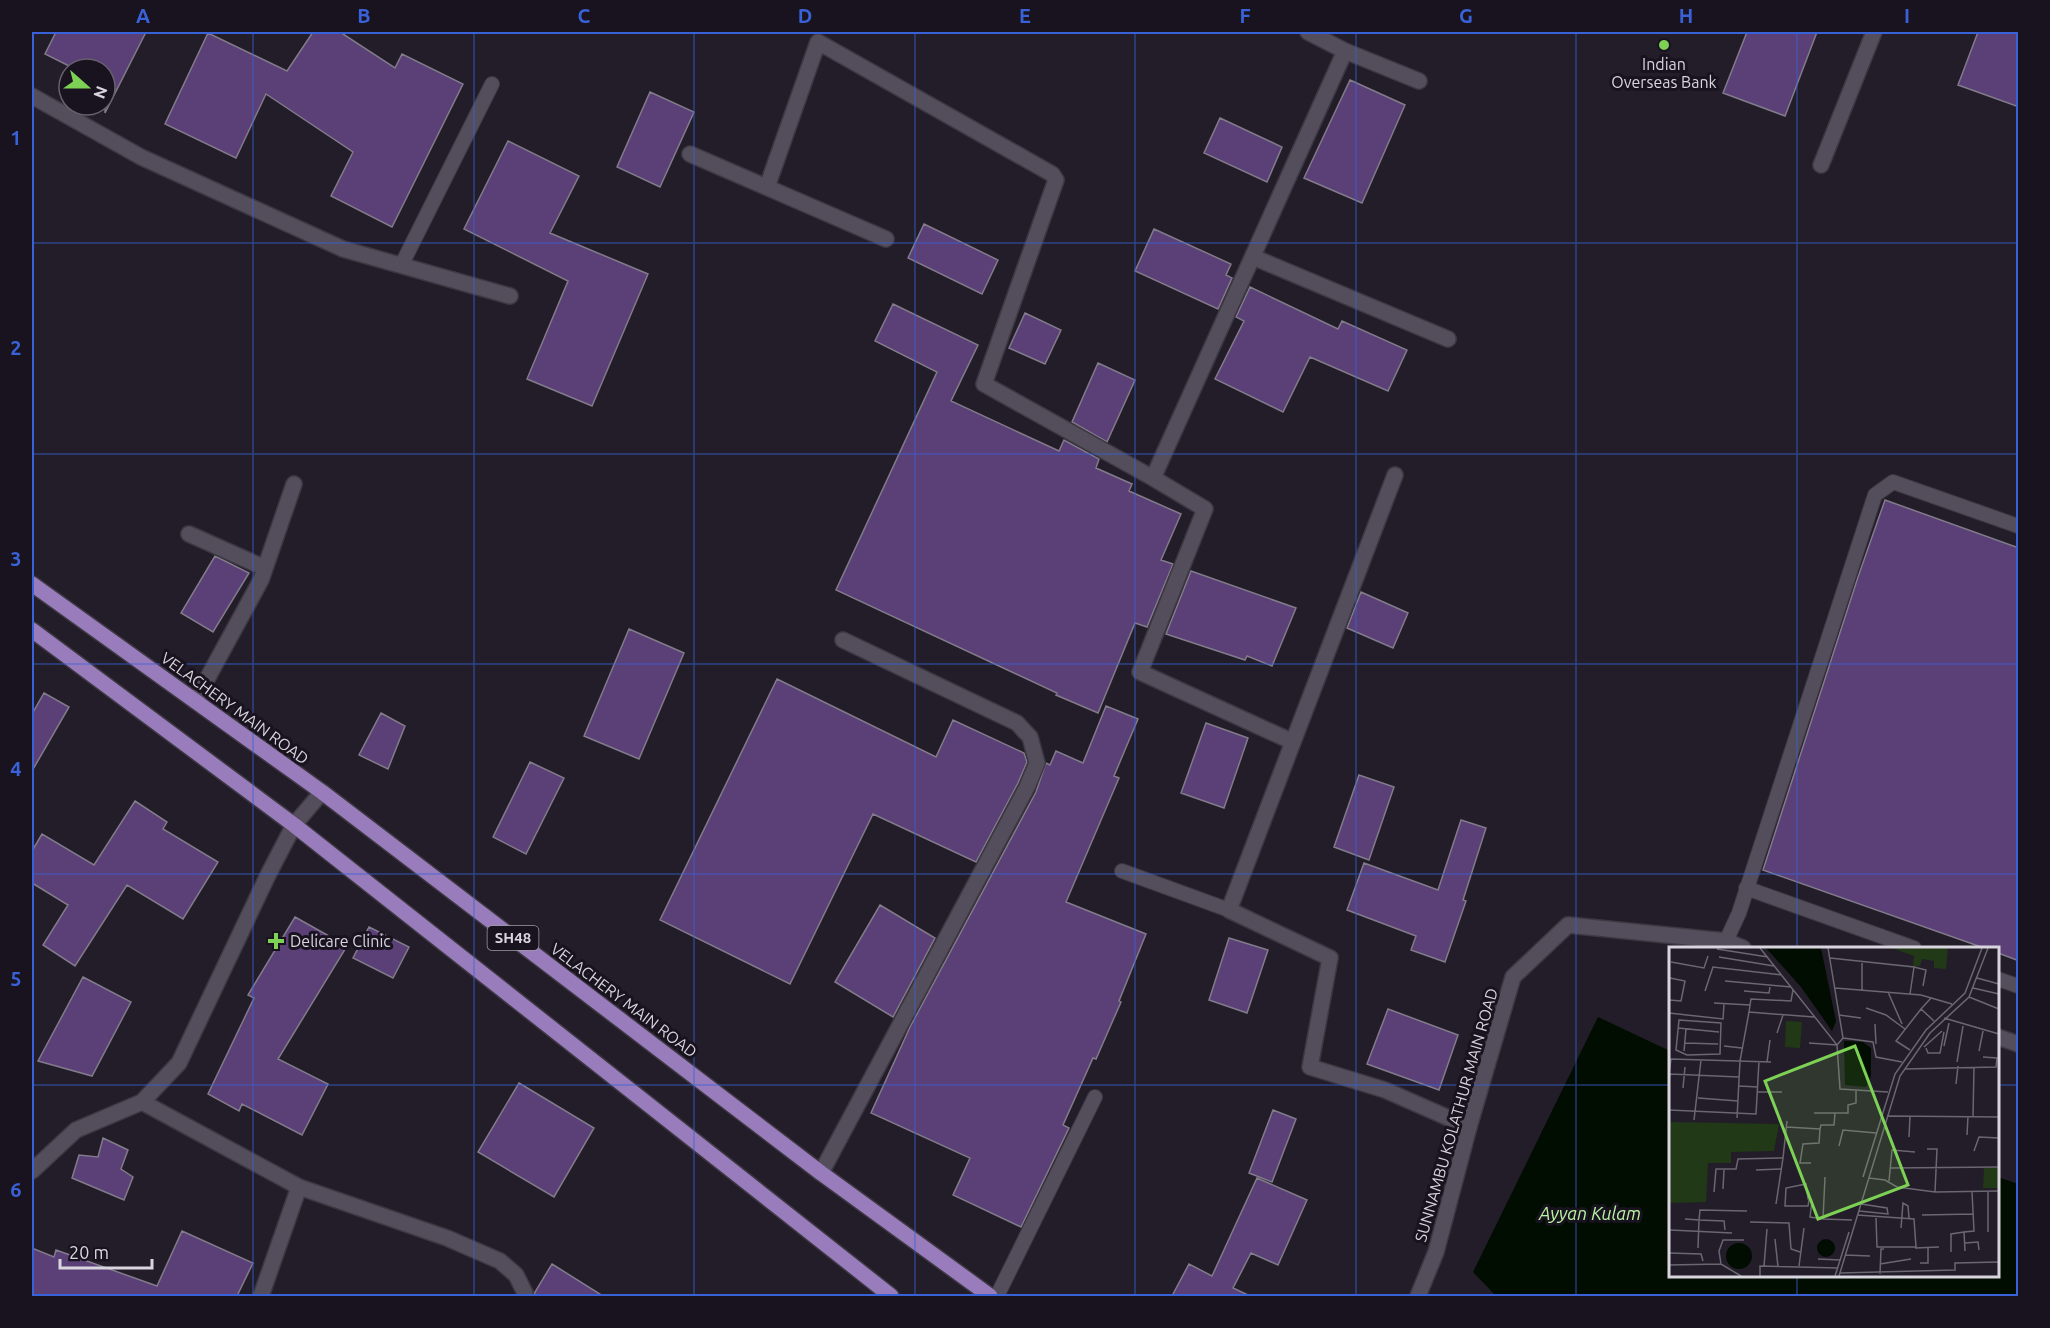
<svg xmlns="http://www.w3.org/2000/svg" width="2050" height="1328" font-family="Ubuntu,sans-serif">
  <rect width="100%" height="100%" fill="#221d29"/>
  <path fill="#000d00" d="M 1598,1017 L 1670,1051 L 1670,1276 L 1998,1276 L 1998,1177 L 2018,1184 L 2018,1296 L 1496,1296 L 1473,1272 Z"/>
  <path fill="#5b4077" stroke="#817b8a" stroke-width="1.5" d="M 56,32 L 146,32 L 105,113 L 105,69 L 75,69 L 45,54 Z
    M 313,32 L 340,32 L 395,68 L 402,54 L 463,84 L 392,227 L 331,196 L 353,152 L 266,94 L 236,158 L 165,124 L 208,33 L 287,71 Z
    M 1747,32 L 1817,32 L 1785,116 L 1723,93 Z
    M 1978,32 L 2019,32 L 2019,107 L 1958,85 Z
    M 1350,80 L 1405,105 L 1362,203 L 1304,178 Z
    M 650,92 L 694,112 L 660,187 L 617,167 Z
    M 1220,118 L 1282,147 L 1267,182 L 1204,153 Z
    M 508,141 L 579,176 L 550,233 L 648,274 L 592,406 L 527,379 L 568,281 L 464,229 Z
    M 924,224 L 998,260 L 982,294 L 908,258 Z
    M 1154,229 L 1231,264 L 1226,275 L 1232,278 L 1218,309 L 1135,271 Z
    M 1250,287 L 1338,329 L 1342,321 L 1407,350 L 1388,391 L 1310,357 L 1283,412 L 1215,379 L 1244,321 L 1236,317 Z
    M 893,304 L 978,345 L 951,401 L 1059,451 L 1064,440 L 1099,459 L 1096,468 L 1132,484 L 1129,491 L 1181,514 L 1161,560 L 1173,564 L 1147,627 L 1135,623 L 1098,713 L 1056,695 L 1057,693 L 836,590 L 937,372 L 875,341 Z
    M 1025,313 L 1061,330 L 1045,364 L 1009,348 Z
    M 1098,363 L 1135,380 L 1107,442 L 1072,422 Z
    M 1885,500 L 2019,548 L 2019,961 L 1998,953 L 1998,948 L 1984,948 L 1763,870 L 1858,577 Z
    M 215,556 L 249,573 L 213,632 L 181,613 Z
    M 1191,571 L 1296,608 L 1272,666 L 1247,656 L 1245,660 L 1166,634 Z
    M 1361,592 L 1408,613 L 1393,648 L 1347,628 Z
    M 629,629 L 684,653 L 639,759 L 584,736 Z
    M 777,679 L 936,757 L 953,720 L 1024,753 L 1027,762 L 1018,783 L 976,862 L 873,814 L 790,984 L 660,920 Z
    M 44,693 L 69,707 L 32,771 L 32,714 Z
    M 1106,706 L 1138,719 L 1114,776 L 1119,778 L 1066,902 L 1146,934 L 1119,1001 L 1121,1002 L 1096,1059 L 1093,1058 L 1063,1125 L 1069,1128 L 1021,1227 L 953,1195 L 970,1158 L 871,1113 L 910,1027 L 1036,792 L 1046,763 L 1050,765 L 1056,751 L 1083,763 Z
    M 381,713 L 405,726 L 388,769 L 359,755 Z
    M 1206,723 L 1248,738 L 1224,808 L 1181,793 Z
    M 530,762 L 564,778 L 526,854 L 493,837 Z
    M 1359,775 L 1394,787 L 1369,860 L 1334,847 Z
    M 135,801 L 167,822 L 163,829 L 218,862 L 183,919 L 127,885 L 75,966 L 43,945 L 68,905 L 32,883 L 32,851 L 42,834 L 94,865 Z
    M 1461,820 L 1486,828 L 1463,900 L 1466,901 L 1445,962 L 1411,950 L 1416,936 L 1347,910 L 1364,863 L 1438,890 Z
    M 880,905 L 935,938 L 893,1017 L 835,982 Z
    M 295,917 L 347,946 L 278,1059 L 328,1084 L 302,1135 L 242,1104 L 239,1111 L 208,1094 L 254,998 L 248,995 Z
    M 369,927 L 409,947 L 393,978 L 353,958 Z
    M 1229,938 L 1268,950 L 1247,1013 L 1209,1000 Z
    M 83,977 L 131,1002 L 92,1076 L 38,1061 Z
    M 1388,1009 L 1458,1035 L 1439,1090 L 1367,1064 Z
    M 519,1083 L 594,1128 L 554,1197 L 478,1152 Z
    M 1273,1110 L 1296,1119 L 1272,1182 L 1249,1173 Z
    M 103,1138 L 128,1150 L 121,1169 L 133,1177 L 124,1200 L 72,1178 L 79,1155 L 98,1157 Z
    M 1257,1178 L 1307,1200 L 1278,1265 L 1251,1253 L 1233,1288 L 1250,1296 L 1172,1296 L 1189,1264 L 1212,1276 Z
    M 182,1231 L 253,1263 L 237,1296 L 32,1296 L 32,1248 L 54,1257 L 56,1250 L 157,1286 Z
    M 552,1264 L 603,1296 L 534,1296 L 535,1292 Z"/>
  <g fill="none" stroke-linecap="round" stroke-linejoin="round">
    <g stroke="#3d3842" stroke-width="16">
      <path id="lane" d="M 402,264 L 492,84
        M 1122,871 L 1229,910
        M 1746,888 L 1914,948
        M 1726,941 L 1739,913 L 1875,495 L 1893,482 L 2018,526
        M 1998,979 L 2018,986
        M 997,1296 L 1095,1097"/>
    </g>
    <g stroke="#3d3842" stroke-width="18">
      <path id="street" d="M 1308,32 L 1345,51 L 1419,81
        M 1345,51 L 1153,478 L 1205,509 L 1140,672 L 1293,742 L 1229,910 L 1330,958 L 1310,1067 L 1385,1090 L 1469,1127
        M 32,96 L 141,157 L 343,249 L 510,296
        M 690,154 L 886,239
        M 1821,165 L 1874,32
        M 767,187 L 818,42 L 1052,174 L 1056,180 L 984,384 L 1153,478
        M 1253,257 L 1448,339
        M 189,534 L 265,568
        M 195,701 L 261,580 L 294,484
        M 1293,742 L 1395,475
        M 142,1102 L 299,1187 L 447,1238 L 500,1261 L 516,1275 L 525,1293 L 524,1296
        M 32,1171 L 76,1130 L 142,1102 L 179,1063 L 268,875 L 294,825 L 322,792
        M 821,1173 L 1027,787 L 1037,763 L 1030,737 L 1017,723 L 843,640
        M 261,1296 L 299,1187"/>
    </g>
    <g stroke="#3d3842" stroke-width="18">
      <path id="secondary" d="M 1998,1037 L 2018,1044
        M 1418,1296 L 1436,1252 L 1469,1127 L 1513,977 L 1568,925 L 1726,941 L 1743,948"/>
    </g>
    <g stroke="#3d3842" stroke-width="18">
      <path id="primary" d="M 32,584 L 322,792 L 821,1173 L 990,1296
        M 32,630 L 294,825 L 891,1296"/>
    </g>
    <use href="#lane" stroke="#544e5c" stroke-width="14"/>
    <use href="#street" stroke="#544e5c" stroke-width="15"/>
    <use href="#secondary" stroke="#544e5c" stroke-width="15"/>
    <use href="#primary" stroke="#997cbb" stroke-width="15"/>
  </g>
  <path fill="none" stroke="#3962d9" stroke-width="1.5" stroke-opacity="0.55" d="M 253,32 L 253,1296M 474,32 L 474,1296M 694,32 L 694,1296M 915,32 L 915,1296M 1135,32 L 1135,1296M 1356,32 L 1356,1296M 1576,32 L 1576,1296M 1797,32 L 1797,948M 32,243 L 2018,243M 32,454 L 2018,454M 32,664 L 2018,664M 32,874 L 2018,874M 32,1085 L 1670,1085M 1998,1085 L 2018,1085M 1797,1276 L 1797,1296"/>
  <g fill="#7dd154" stroke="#19131f" stroke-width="2">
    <circle cx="1664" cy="45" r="6"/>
    <path d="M273 932h6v6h6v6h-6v6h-6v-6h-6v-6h6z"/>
  </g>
  <g text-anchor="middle" stroke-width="6" stroke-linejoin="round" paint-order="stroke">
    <rect fill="#19131f" stroke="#9f9ba5" stroke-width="1.5" x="487.5" y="926" width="51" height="24" rx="4.5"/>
    <g font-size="15" font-weight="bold" fill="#d9d5de">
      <text x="513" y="943">SH48</text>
    </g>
    <g font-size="16" fill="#d9d5de" stroke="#19131f">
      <text x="1664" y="70">Indian<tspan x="1664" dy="18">Overseas Bank</tspan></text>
      <text x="290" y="947" text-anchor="start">Delicare Clinic</text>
    </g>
    <g font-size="16" fill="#d9d5de" stroke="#19131f">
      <text transform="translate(235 708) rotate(36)" y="6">VELACHERY MAIN ROAD</text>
      <text transform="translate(624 1000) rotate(37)" y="6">VELACHERY MAIN ROAD</text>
      <text transform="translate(1456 1115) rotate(-74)" y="6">SUNNAMBU KOLATHUR MAIN ROAD</text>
    </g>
    <g font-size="18" font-style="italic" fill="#baf3a1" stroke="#19131f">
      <text x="1590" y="1220">Ayyan Kulam</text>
    </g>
  </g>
  <g transform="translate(1669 947)">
    <rect width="330" height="330" fill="#221d29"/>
    <path d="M 223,1 L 279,1 L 277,22 L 265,21 L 265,14 L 253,12 L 251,19 L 244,19 L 245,9 ZM 117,74 L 133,75 L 131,101 L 116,100 ZM 0,169 L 2,175 L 110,177 L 105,204 L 62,205 L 62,216 L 39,216 L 37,255 L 0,256 ZM 315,221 L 330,221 L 330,241 L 314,241 Z" fill="#213916"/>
    <path d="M 97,1 L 152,1 L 167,74 L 163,84 L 132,40 ZM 175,94 L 194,95 L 202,101 L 202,129 L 197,140 L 176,138 ZM148 301a9 9 0 1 1 18 0a9 9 0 1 1-18 0ZM57 309a13 13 0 1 1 26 0a13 13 0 1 1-26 0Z" fill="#000d00"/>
    <path fill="none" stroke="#6b6771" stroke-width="1.5" d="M 91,1 L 168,98 L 171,142 L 219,145M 48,2 L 99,10M 50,10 L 105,19M 161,11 L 245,20 L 241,47M 193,14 L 193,43M 2,15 L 35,21 L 39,9M 245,20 L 257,23 L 254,39M 308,31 L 330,37M 56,34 L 122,40M 0,38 L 0,1M 166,41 L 252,48 L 283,57M 304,41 L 330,47M 124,43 L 122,54 L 82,52 L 80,65 L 145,70M 36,44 L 44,20 L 113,28M 75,44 L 100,46 L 101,40M 219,45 L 233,77M 300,50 L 330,62M 262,51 L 252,62 L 265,74M 0,53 L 12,54 L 16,34 L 1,31M 45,56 L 81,58M 197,61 L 217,68 L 236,82M 0,66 L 54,72 L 55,57M 170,68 L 192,71M 275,71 L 330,87M 10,73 L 52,76 L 51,107 L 18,108 L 7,103 ZM 206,77 L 207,97M 9,81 L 50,85M 108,86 L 114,68M 174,91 L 204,95 L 207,110 L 233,115M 16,96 L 49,97M 140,96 L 168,98 L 174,91 L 159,1M 55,99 L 73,101M 275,99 L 280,76M 255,100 L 273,84M 257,101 L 259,106 L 271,106 L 275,85M 241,103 L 227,94 L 252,62M 15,104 L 17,82M 310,104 L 314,84M 98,115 L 101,93M 288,115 L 294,79M 236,122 L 327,120 L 328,111 L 314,110M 0,127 L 2,112 L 102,115M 0,133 L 1,127 L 70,130M 287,137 L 289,119M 70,139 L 89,140M 14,141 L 16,120M 89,145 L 113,145M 29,151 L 69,154M 0,163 L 87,167 L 90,114M 145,166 L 166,166M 218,169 L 330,170M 304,169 L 305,120M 68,171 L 71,114 L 80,65M 25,173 L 32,113M 118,180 L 151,182 L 152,178 L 165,178 L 166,166 L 179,166 L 179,158 L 187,156 L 187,144M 298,188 L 299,169M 240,190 L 241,169M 170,199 L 174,183 L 207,186M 258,202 L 268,202 L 266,245M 305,204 L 310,190 L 330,191M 142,216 L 131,216 L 134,197 L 150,196 L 151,182M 222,221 L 330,220M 87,223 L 112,222M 194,230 L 226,127 L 257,83 L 296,46 L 313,1M 200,231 L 216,233 L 228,240 L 266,245 L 330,244M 220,234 L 223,203 L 246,205M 54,242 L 55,223M 45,245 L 47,222 L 67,222 L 69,212 L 114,211 L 118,174M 140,253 L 139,259 L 116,259 L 117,241 L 137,237 L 139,252 L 143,253M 143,254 L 141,270 L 154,272 L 156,230M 107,257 L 114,211M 190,264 L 219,267 L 218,261 L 192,257M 188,268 L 245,272 L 247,300 L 208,300 L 207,271M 253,268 L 304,267M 16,272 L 30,273 L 29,301M 154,272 L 183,273M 81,275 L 120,276 L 122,302 L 131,305M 232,281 L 234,256 L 239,259 L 240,271M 1,283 L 63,286M 56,283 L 55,274 L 30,273 L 31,263 L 78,264M 319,285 L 319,244M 106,292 L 109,320M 296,296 L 309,295 L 310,303M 246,301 L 270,300M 296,304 L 295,285 L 305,284 L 303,245M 282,305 L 282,287 L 295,285M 0,306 L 32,307 L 34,314M 176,308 L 201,309M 149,312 L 171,313M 251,316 L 259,316 L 259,301M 52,317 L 50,304 L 54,293 L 75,293M 211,317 L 242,312M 0,318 L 52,317 L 72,329M 95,319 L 98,282M 130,319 L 135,281M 171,326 L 286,323 L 286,316 L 330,315M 211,327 L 212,302 L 215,302M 91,329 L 91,319 L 169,321M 166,329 L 180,285M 170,329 L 231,129 L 261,86 L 300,50 L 319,1"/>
    <path fill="#7dd154" fill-opacity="0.15" stroke="#7dd154" stroke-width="3" d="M 186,99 L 239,238 L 149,272 L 96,134 Z"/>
    <rect width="330" height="330" fill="none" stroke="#d9d5de" stroke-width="3"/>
  </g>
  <rect width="2050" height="1328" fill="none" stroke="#19131f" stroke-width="66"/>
  <g transform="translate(87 87) rotate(111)"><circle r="28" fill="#19131f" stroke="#66616b" stroke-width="1.5"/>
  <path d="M0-4.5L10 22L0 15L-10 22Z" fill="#7dd154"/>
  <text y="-9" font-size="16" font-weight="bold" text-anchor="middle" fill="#d9d5de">N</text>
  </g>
  <path d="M60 1259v9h92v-9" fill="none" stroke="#d9d5de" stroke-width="3"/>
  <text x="69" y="1259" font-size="18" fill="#d9d5de" stroke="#19131f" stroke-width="4.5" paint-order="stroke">20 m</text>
  <rect x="33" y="33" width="1984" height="1262" fill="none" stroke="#3962d9" stroke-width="2"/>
  <g font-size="20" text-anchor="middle" font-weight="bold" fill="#3962d9">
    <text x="143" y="23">A</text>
    <text x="364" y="23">B</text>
    <text x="584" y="23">C</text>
    <text x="805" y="23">D</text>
    <text x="1025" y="23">E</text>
    <text x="1245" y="23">F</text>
    <text x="1466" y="23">G</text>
    <text x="1686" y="23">H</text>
    <text x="1907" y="23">I</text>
    <text x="16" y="145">1</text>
    <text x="16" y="355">2</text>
    <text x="16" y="566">3</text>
    <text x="16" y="776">4</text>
    <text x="16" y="986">5</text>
    <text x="16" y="1197">6</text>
  </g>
</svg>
